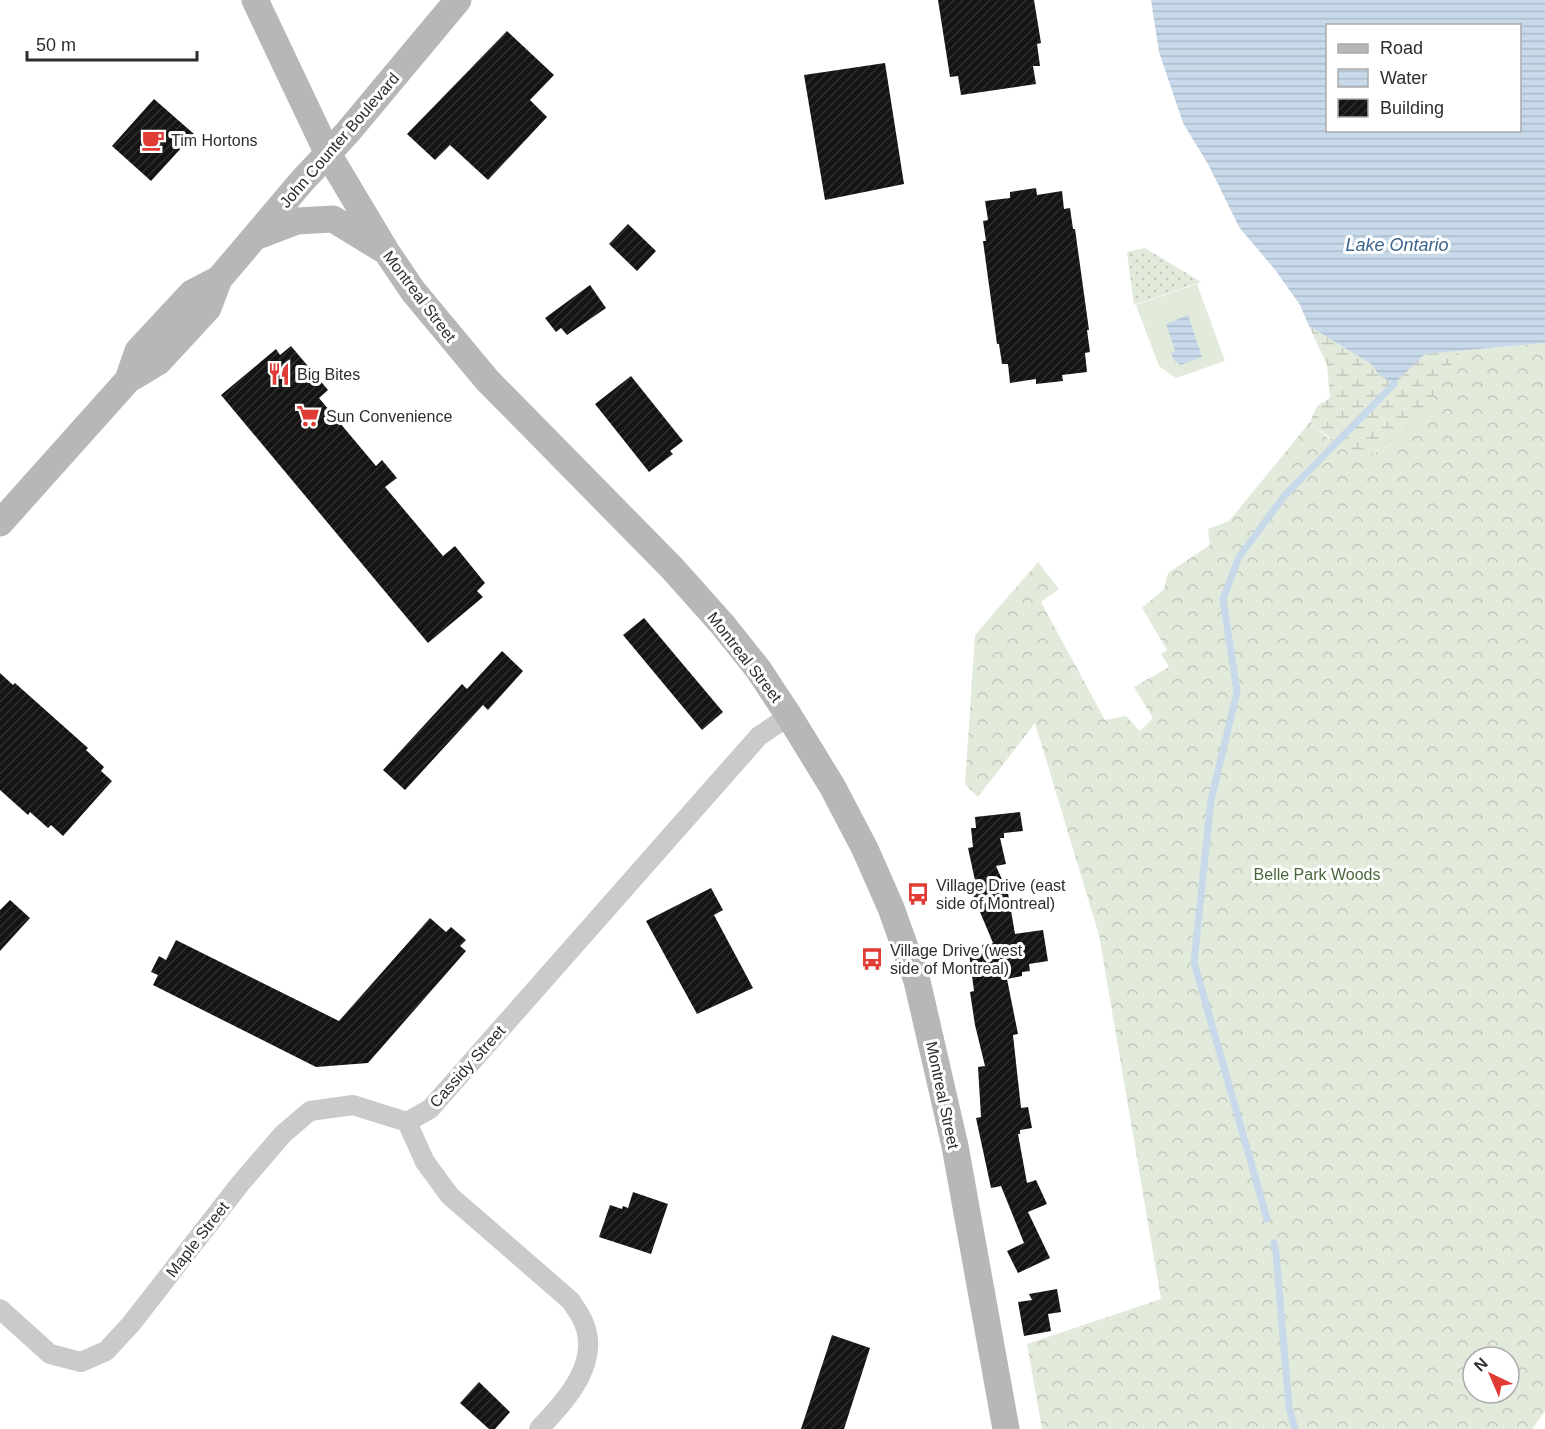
<svg xmlns="http://www.w3.org/2000/svg" width="1545" height="1429" font-family="Arial,sans-serif">
  <defs>
    <pattern id="forest-crowns" width="20" height="18" patternUnits="userSpaceOnUse" patternTransform="scale(1.5)"><rect width="20" height="18" fill="#e2eadb"/><path d="M2 6a3 3 0 1 1 6 0M12 15a3 3 0 1 1 6 0" fill="none" stroke="#c2c9bc"/></pattern>
    <pattern id="wetland-marsh" width="20" height="14" patternUnits="userSpaceOnUse" patternTransform="scale(1.5)"><rect width="20" height="14" fill="#e2eadb"/><path d="M1 5h8M5 5V1M11 12h8M15 12V8" fill="none" stroke="#c2c9bc"/></pattern>
    <pattern id="park-dots" width="8" height="8" patternUnits="userSpaceOnUse" patternTransform="scale(1.5)"><rect width="8" height="8" fill="#e2eadb"/><path d="M2 2h.1M6 6h.1" fill="none" stroke="#c2c9bc" stroke-width="1.8" stroke-linecap="round"/></pattern>
    <pattern id="water-rules" width="6" height="5" patternUnits="userSpaceOnUse" patternTransform="scale(1.5)"><rect width="6" height="5" fill="#c8d9ea"/><path d="M0 2.5h6" fill="none" stroke="#acbbc9"/></pattern>
    <pattern id="building-hatch" width="6" height="6" patternUnits="userSpaceOnUse" patternTransform="scale(1.5)"><rect width="6" height="6" fill="#141414"/><path d="M-1 1l2-2M0 6l6-6M5 7l2-2" fill="none" stroke="#2e2e2e"/></pattern>
  </defs>
  <rect width="100%" height="100%" fill="#fff"/>
  <path fill="#e2eadb" d="M 1197,284 L 1225,361 L 1176,378 L 1159,366 L 1136,305 Z"/>
  <path fill="url(#forest-crowns)" fill-rule="evenodd" d="M 1545,343 L 1545,1411 L 1532,1429 L 1042,1429 L 1027,1344 L 1161,1299 L 1099,935 L 1035,723 L 978,797 L 965,784 L 975,635 L 1038,562 L 1059,589 L 1041,602 L 1105,720 L 1126,716 L 1140,731 L 1153,718 L 1134,687 L 1169,667 L 1161,654 L 1167,650 L 1142,608 L 1164,589 L 1168,573 L 1210,545 L 1208,529 L 1229,521 L 1310,422 L 1329,439 L 1394,383 L 1424,354 ZM 1473,1357 L 1509,1357 L 1509,1393 L 1473,1393 Z"/>
  <path fill="url(#wetland-marsh)" d="M 1309,326 L 1371,364 L 1379,375 L 1424,354 L 1460,351 L 1422,414 L 1372,456 C 1343,447 1333,442 1310,422 L 1317,406 L 1330,398 L 1327,365 Z"/>
  <path fill="url(#park-dots)" d="M 1145,248 L 1201,282 L 1134,305 L 1127,252 Z"/>
  <path fill="url(#water-rules)" fill-rule="evenodd" d="M 1151,0 L 1545,0 L 1545,343 L 1425,354 L 1394,384 L 1379,375 L 1371,364 L 1309,326 L 1300,305 L 1276,271 L 1239,227 L 1208,164 L 1183,123 L 1159,52 ZM 1328,26 L 1520,26 L 1520,130 L 1328,130 Z
    M 1188,315 L 1202,357 L 1180,365 L 1178,362 L 1176,363 L 1171,354 L 1175,351 L 1166,324 Z"/>
  <g fill="none" stroke-linecap="round" stroke-linejoin="round">
    <path stroke="#c8d9ea" stroke-width="7" d="M 1267,1219 L 1194,962 L 1211,800 L 1237,692 L 1223,599 L 1239,557 L 1285,495 L 1394,384
      M 1274,1243 L 1276,1253 L 1289,1407 L 1295,1429"/>
  </g>
  <path fill="url(#building-hatch)" d="M 938,0 L 1034,0 L 1041,43 L 1037,44 L 1040,66 L 1033,66 L 1036,84 L 961,95 L 958,76 L 950,77 Z
    M 507,31 L 554,75 L 530,100 L 547,117 L 488,180 L 450,145 L 435,160 L 407,134 Z
    M 885,63 L 904,184 L 825,200 L 804,75 Z
    M 154,99 L 194,134 L 151,181 L 112,146 Z
    M 1036,188 L 1037,195 L 1062,191 L 1064,209 L 1070,208 L 1073,229 L 1075,229 L 1089,330 L 1087,330 L 1090,352 L 1085,353 L 1087,372 L 1062,375 L 1063,381 L 1036,384 L 1036,379 L 1010,383 L 1008,364 L 1002,364 L 999,344 L 997,344 L 983,241 L 986,241 L 983,221 L 988,220 L 985,201 L 1010,198 L 1010,192 Z
    M 628,224 L 656,251 L 637,271 L 609,244 Z
    M 590,285 L 606,308 L 567,335 L 561,328 L 556,332 L 545,318 Z
    M 291,346 L 328,390 L 319,398 L 376,466 L 382,460 L 397,478 L 385,487 L 443,556 L 455,546 L 485,583 L 477,591 L 483,597 L 428,643 L 221,395 L 276,349 L 280,355 Z
    M 631,376 L 683,441 L 670,451 L 673,454 L 649,472 L 595,404 Z
    M 644,618 L 723,712 L 702,730 L 623,635 Z
    M 502,651 L 523,671 L 488,710 L 483,705 L 405,790 L 383,770 L 462,684 L 467,689 Z
    M 0,673 L 13,685 L 15,683 L 88,748 L 86,750 L 104,767 L 101,771 L 112,781 L 63,836 L 51,825 L 48,828 L 30,812 L 28,815 L 0,790 Z
    M 1020,812 L 1023,831 L 1004,833 L 1004,838 L 1000,838 L 1006,864 L 996,866 L 1008,893 L 1015,934 L 1043,930 L 1048,961 L 1029,964 L 1030,971 L 1022,972 L 1022,976 L 1007,979 L 1018,1034 L 1013,1035 L 1021,1108 L 1028,1107 L 1032,1128 L 1020,1130 L 1020,1134 L 1018,1134 L 1027,1183 L 1036,1180 L 1047,1204 L 1028,1212 L 1050,1258 L 1018,1273 L 1007,1251 L 1024,1243 L 1001,1186 L 991,1188 L 976,1118 L 981,1117 L 978,1067 L 985,1066 L 975,1025 L 970,992 L 974,991 L 969,953 L 983,951 L 982,945 L 993,943 L 970,888 L 976,885 L 968,848 L 973,847 L 971,828 L 976,828 L 975,817 Z
    M 711,888 L 723,910 L 714,915 L 753,988 L 697,1014 L 646,921 Z
    M 10,900 L 30,918 L 0,951 L 0,910 Z
    M 430,918 L 446,932 L 451,927 L 466,940 L 460,946 L 466,951 L 368,1063 L 316,1067 L 153,985 L 158,975 L 151,972 L 159,956 L 166,960 L 176,940 L 339,1021 Z
    M 633,1192 L 668,1204 L 651,1254 L 599,1237 L 610,1205 L 622,1209 L 623,1206 L 628,1208 Z
    M 1057,1289 L 1061,1312 L 1048,1314 L 1051,1331 L 1024,1336 L 1018,1302 L 1032,1300 L 1029,1294 Z
    M 832,1335 L 870,1348 L 844,1429 L 801,1429 Z
    M 479,1382 L 510,1412 L 495,1429 L 489,1429 L 460,1403 Z"/>
  <g fill="none" stroke-linecap="round" stroke-linejoin="round">
    <path stroke="#cacaca" stroke-width="20" d="M 0,1309 L 50,1354 L 81,1362 L 106,1351 L 131,1324 L 240,1184 L 283,1134 L 310,1111 L 353,1105 L 407,1122
      M 539,1429 C 565,1401 602,1363 583,1321 C 580,1314 575,1308 571,1301 L 450,1196 L 425,1162 L 407,1122 L 430,1109 L 759,736 L 789,716"/>
    <path stroke="#b7b7b7" stroke-width="27" d="M 255,0 L 328,154 L 386,251 L 413,291 L 487,380 L 672,568 L 722,624 L 758,669 L 789,716 L 832,786 L 865,849 L 891,908 L 917,981 L 955,1146 L 1006,1429
      M 258,236 L 297,221 L 333,219 L 382,249
      M 128,380 L 138,351 L 192,293 L 219,279
      M 0,523 L 128,380 L 158,362 L 208,308 L 219,279 L 302,181 L 347,133 L 458,0"/>
  </g>
  <defs>
    <g id="cafe-bare" transform="scale(1.8)"><path d="M-5.5-4.5H6V0H3Q3 3.5 0 3.5H-2.5Q-5.5 3.5-5.5 0ZM3-3.2v2h1.7v-2ZM-6 4.5H4V6H-6Z" fill="#e03b34" stroke="#fff" stroke-width="2.5" paint-order="stroke"/></g>
    <g id="restaurant-bare" transform="scale(1.8)"><path d="M-5-6h1v4h1v-4h1v4h1v-4h1v5L-1.5 .5V6h-2V.5L-5-1ZM5-6V6H3V1.5H1.5Q1.5-4 5-6Z" fill="#e03b34" stroke="#fff" stroke-width="2.5" paint-order="stroke"/></g>
    <g id="supermarket-bare" transform="scale(1.8)"><path d="M-6-5.5h2.5l.6 2H6L4.5 2H-2.5L-4.4-4H-6ZM-1.5 3.2a1.3 1.3 0 1 0 .1 0ZM3 3.2a1.3 1.3 0 1 0 .1 0Z" fill="#e03b34" stroke="#fff" stroke-width="2.5" paint-order="stroke"/></g>
    <g id="bus-bare" transform="scale(1.8)"><path d="M-5-6H5V4H4V6H2V4H-2V6H-4V4H-5ZM-3.5-4V0h7V-4ZM-3.5 1.2v1.5H-2V1.2ZM2 1.2v1.5H3.5V1.2Z" fill="#e03b34" stroke="#fff" stroke-width="2.5" paint-order="stroke"/></g>
  </defs>
  <g fill-rule="evenodd">
    <use href="#cafe-bare" x="153" y="140"/>
    <use href="#restaurant-bare" x="279" y="374"/>
    <use href="#supermarket-bare" x="308" y="416"/>
    <use href="#bus-bare" x="918" y="894"/>
    <use href="#bus-bare" x="872" y="959"/>
  </g>
  <g text-anchor="middle" stroke-width="6" stroke-linejoin="round" paint-order="stroke">
    <g font-size="16" fill="#2d2d2d" stroke="#fff" text-anchor="start">
      <text x="171" y="146">Tim Hortons</text>
      <text x="297" y="380">Big Bites</text>
      <text x="326" y="422">Sun Convenience</text>
      <text x="936" y="891">Village Drive (east<tspan x="936" dy="18">side of Montreal)</tspan></text>
      <text x="890" y="956">Village Drive (west<tspan x="890" dy="18">side of Montreal)</tspan></text>
    </g>
    <g font-size="16" fill="#2d2d2d" stroke="#fff">
      <text transform="translate(339 140) rotate(-49)" y="6">John Counter Boulevard</text>
      <text transform="translate(420 296) rotate(53)" y="6">Montreal Street</text>
      <text transform="translate(745 657) rotate(52)" y="6">Montreal Street</text>
      <text transform="translate(467 1066) rotate(-48)" y="6">Cassidy Street</text>
      <text transform="translate(943 1095) rotate(78)" y="6">Montreal Street</text>
      <text transform="translate(197 1239) rotate(-52)" y="6">Maple Street</text>
    </g>
    <g font-size="16" fill="#4b673c" stroke="#fff">
      <text x="1317" y="880">Belle Park Woods</text>
    </g>
    <g font-size="18" font-style="italic" fill="#3e658d" stroke="#fff">
      <text x="1397" y="251">Lake Ontario</text>
    </g>
  </g>
  <rect x="1326" y="24" width="195" height="108" fill="#ffffff" stroke="#ababab" stroke-width="1.5"/>
  <rect x="1338" y="44" width="30" height="9" fill="#b7b7b7" stroke="#ababab" stroke-width="1.5"/>
  <text x="1380" y="54" font-size="18" fill="#2d2d2d">Road</text>
  <rect x="1338" y="69" width="30" height="18" fill="url(#water-rules)" stroke="#ababab" stroke-width="1.5"/>
  <text x="1380" y="84" font-size="18" fill="#2d2d2d">Water</text>
  <rect x="1338" y="99" width="30" height="18" fill="url(#building-hatch)" stroke="#ababab" stroke-width="1.5"/>
  <text x="1380" y="114" font-size="18" fill="#2d2d2d">Building</text>
  <g transform="translate(1491 1375) rotate(316)"><circle r="28" fill="#ffffff" stroke="#ababab" stroke-width="1.5"/>
  <path d="M0-4.5L10 22L0 15L-10 22Z" fill="#e03b34"/>
  <text y="-9" font-size="16" font-weight="bold" text-anchor="middle" fill="#2d2d2d">N</text>
  </g>
  <path d="M27 51v9h170v-9" fill="none" stroke="#2d2d2d" stroke-width="3"/>
  <text x="36" y="51" font-size="18" fill="#2d2d2d" stroke="#ffffff" stroke-width="4.5" paint-order="stroke">50 m</text>
</svg>
